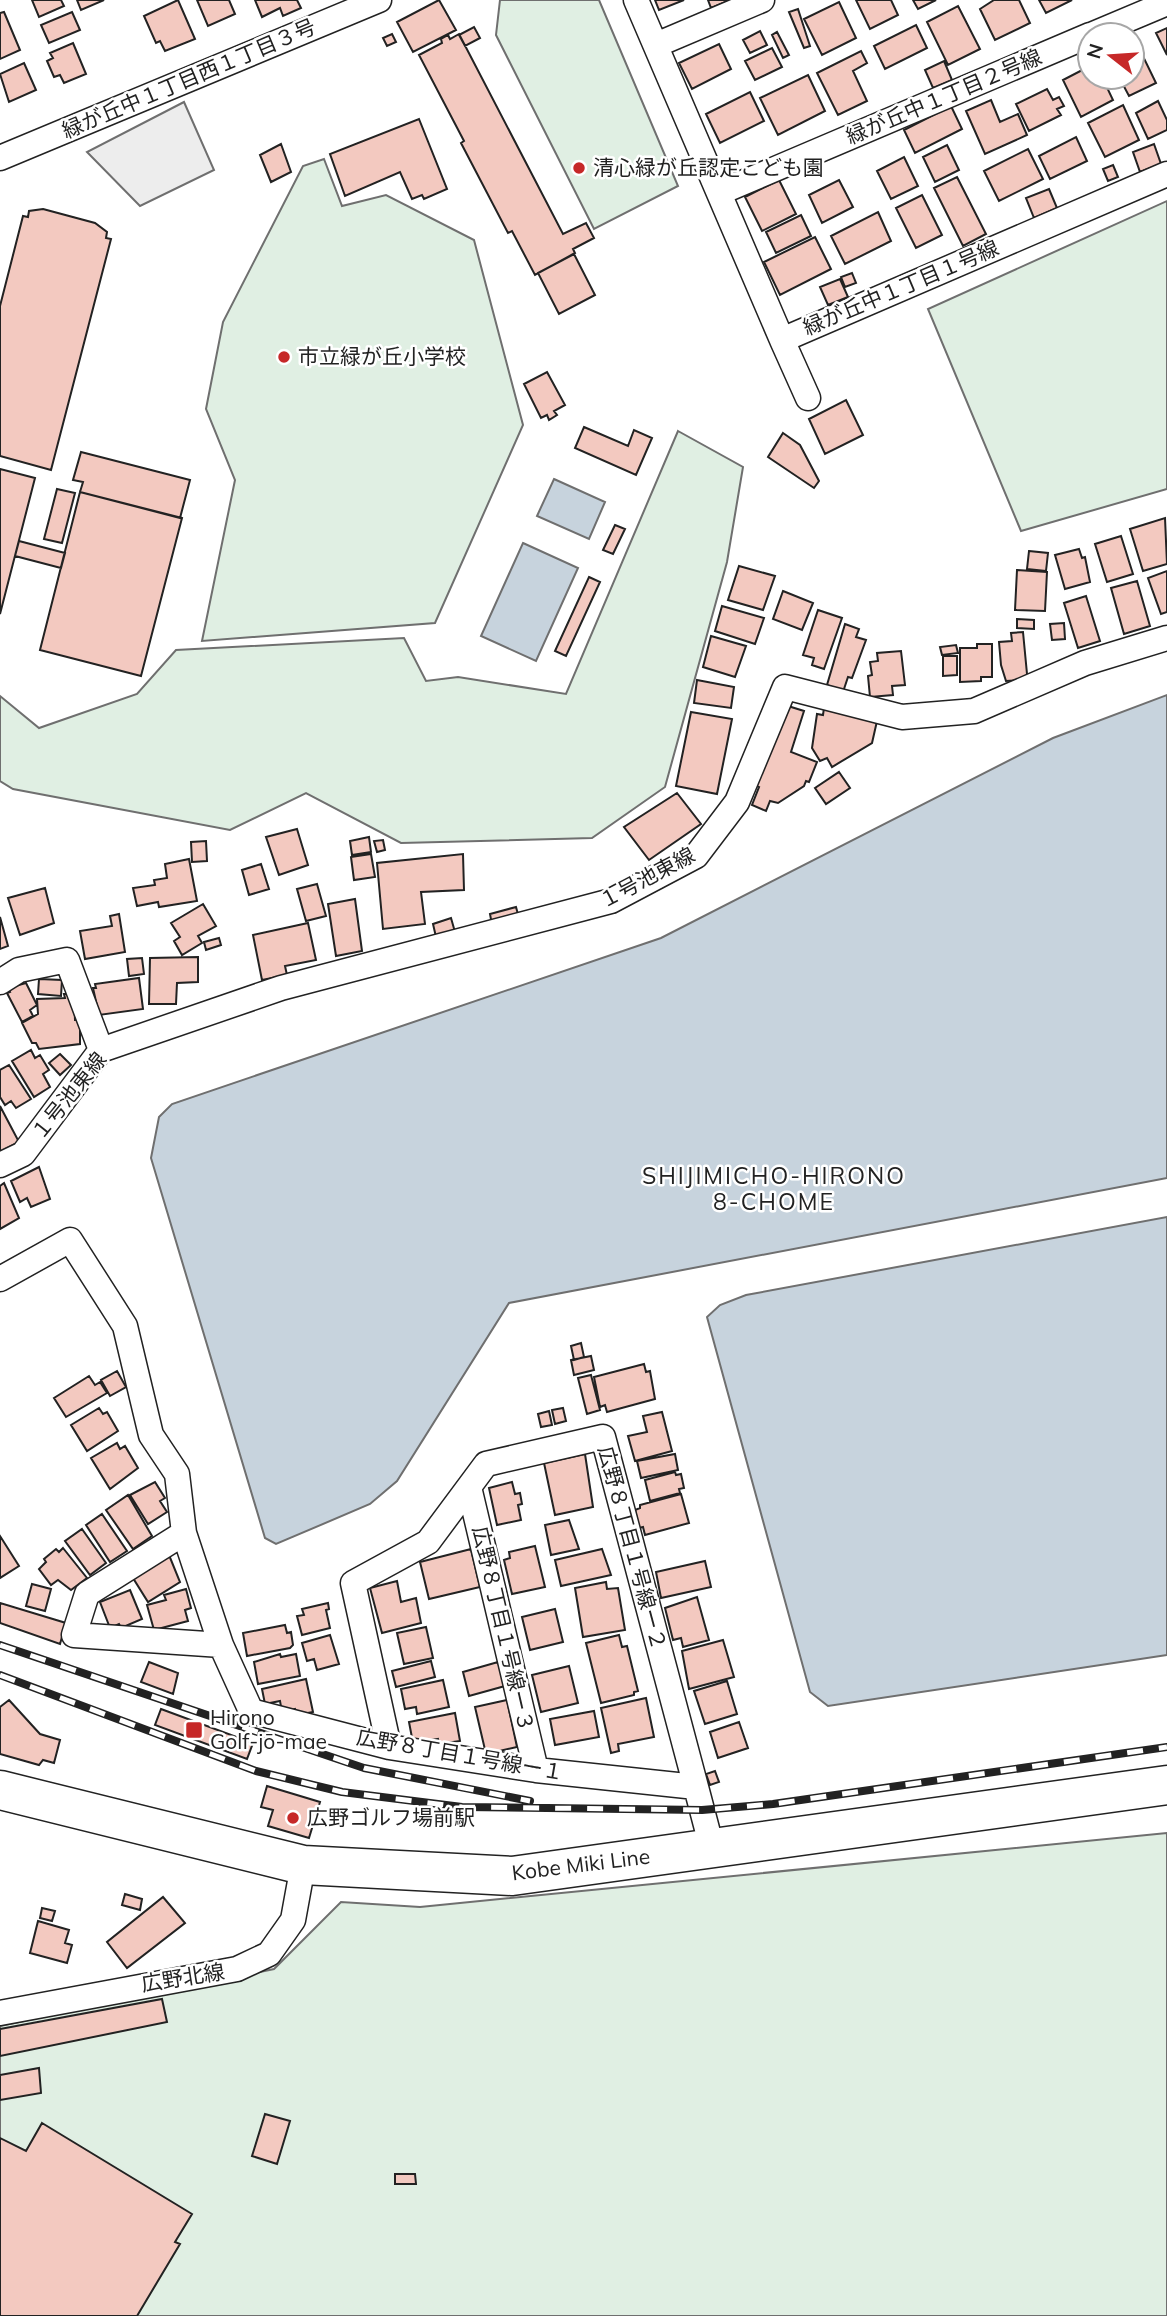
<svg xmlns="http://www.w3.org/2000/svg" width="1167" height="2316" font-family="Mulish,'Noto Sans JP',sans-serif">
  <rect width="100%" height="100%" fill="#fff"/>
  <path fill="#e0efe3" stroke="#6f6f6f" stroke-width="2" d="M 500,0 L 599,0 L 678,186 L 594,229 L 496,35 Z
    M 324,159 L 342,206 L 386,195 L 474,240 L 523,425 L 435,623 L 202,641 L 235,480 L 206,409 L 223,322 L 303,166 Z
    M 1167,201 L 1167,489 L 1021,531 L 928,309 Z
    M 678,431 L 743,467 L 727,562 L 665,787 L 592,838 L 401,843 L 306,793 L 230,830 L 13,789 L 0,781 L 0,696 L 39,728 L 137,694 L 176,650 L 404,638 L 426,681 L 458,677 L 566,694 Z
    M 1167,1833 L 1167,2316 L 0,2316 L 0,2026 L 274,1969 L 341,1902 L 420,1907 Z"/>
  <path fill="#ededed" stroke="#6f6f6f" stroke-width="2" d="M 184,102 L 214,170 L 140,206 L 87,152 Z"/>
  <path fill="#c7d3dd" stroke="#6f6f6f" stroke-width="2" d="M 554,479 L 605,502 L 589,539 L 537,516 Z
    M 523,543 L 578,568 L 536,661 L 481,636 Z
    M 1167,695 L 1167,1178 L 509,1303 L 397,1481 L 370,1504 L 276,1544 L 265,1538 L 151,1158 L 159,1117 L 172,1104 L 661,938 L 1053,738 Z
    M 1167,1217 L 1167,1655 L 828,1706 L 810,1692 L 707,1317 L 720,1305 L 746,1295 Z"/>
  <path fill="#f3c9c0" stroke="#222" stroke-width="2" d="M 32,0 L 61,0 L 64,6 L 39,17 Z
    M 77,0 L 104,0 L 81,10 Z
    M 178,0 L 195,39 L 165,51 L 160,41 L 156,43 L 144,16 Z
    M 197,0 L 229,0 L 235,14 L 208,26 Z
    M 255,0 L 297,0 L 301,8 L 283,16 L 280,8 L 262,17 Z
    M 439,0 L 456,30 L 413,52 L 397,22 Z
    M 655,0 L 684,0 L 659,10 Z
    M 708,0 L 730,0 L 711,8 Z
    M 856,0 L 891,0 L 898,15 L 870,29 Z
    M 913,0 L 936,0 L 918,9 Z
    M 994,0 L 1019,0 L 1030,23 L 995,40 L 980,9 Z
    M 1039,0 L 1072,0 L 1046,13 Z
    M 839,2 L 856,38 L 822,55 L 804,19 Z
    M 958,6 L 980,49 L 948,65 L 927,22 Z
    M 798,9 L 810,46 L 804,48 L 789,12 Z
    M 4,12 L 20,50 L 0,59 L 0,13 Z
    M 72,12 L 80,30 L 49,43 L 41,25 Z
    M 916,25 L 927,48 L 885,69 L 874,46 Z
    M 474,27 L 480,38 L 465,46 L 459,35 Z
    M 1167,28 L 1167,55 L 1156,33 Z
    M 760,31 L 767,45 L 750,53 L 743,40 Z
    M 777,32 L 789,55 L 783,58 L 772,35 Z
    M 392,34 L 396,42 L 387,46 L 383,38 Z
    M 459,34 L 563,234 L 586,223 L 594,238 L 573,249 L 575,253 L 535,275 L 512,231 L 508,233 L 461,143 L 464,141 L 419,55 L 442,43 L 441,39 L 448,35 L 450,39 Z
    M 73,43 L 86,74 L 64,83 L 60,75 L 54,77 L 47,61 L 53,58 L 50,53 Z
    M 719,44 L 731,69 L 692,89 L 679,63 Z
    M 1137,44 L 1156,83 L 1129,96 L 1119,77 L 1132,77 L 1132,46 Z
    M 772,48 L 782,67 L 755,80 L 745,61 Z
    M 861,51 L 867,63 L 853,71 L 867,101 L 838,115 L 817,73 Z
    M 944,61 L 952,80 L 933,88 L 925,70 Z
    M 24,63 L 36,90 L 9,102 L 0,74 Z
    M 1090,66 L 1090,77 L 1102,77 L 1113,100 L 1081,117 L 1063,80 Z
    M 808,75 L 825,111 L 778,135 L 760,98 Z
    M 1047,89 L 1053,100 L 1059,97 L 1064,106 L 1057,109 L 1061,115 L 1029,131 L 1016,104 Z
    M 750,92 L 764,121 L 720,143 L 706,114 Z
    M 991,100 L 1000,122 L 1018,114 L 1027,135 L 985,154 L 966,111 Z
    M 1158,101 L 1167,120 L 1167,130 L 1148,139 L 1136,113 Z
    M 1123,105 L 1139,140 L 1105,157 L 1088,123 Z
    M 951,106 L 962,129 L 915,153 L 904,130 Z
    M 419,119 L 447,189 L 424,199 L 422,195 L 412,199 L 400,172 L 345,196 L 330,154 Z
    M 1076,137 L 1087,161 L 1050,179 L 1039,156 Z
    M 281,144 L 291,172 L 271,182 L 260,155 Z
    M 1154,144 L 1161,164 L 1140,172 L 1133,152 Z
    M 947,145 L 959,170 L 935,182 L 923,157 Z
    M 1028,149 L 1043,179 L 999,201 L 984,171 Z
    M 904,157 L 918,186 L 891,199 L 877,171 Z
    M 1113,165 L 1118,177 L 1108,181 L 1103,169 Z
    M 957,177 L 986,234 L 963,246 L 934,188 Z
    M 779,180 L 796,214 L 762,231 L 745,197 Z
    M 839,180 L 853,207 L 822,223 L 809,195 Z
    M 1049,189 L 1057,208 L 1034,218 L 1026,198 Z
    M 922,195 L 942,235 L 916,248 L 896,208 Z
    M 43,209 L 95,223 L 107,232 L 106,238 L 111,239 L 51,470 L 0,456 L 0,306 L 23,216 L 28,217 L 29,211 Z
    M 878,212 L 891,241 L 845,264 L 831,236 Z
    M 801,215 L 811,236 L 776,253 L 766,232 Z
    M 815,237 L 831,269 L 780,295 L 764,262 Z
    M 574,254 L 595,295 L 559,314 L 538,273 Z
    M 852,273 L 856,283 L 845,287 L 841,277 Z
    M 840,279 L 848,297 L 828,305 L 820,287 Z
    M 547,372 L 565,405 L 554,411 L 557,415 L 549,420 L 547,415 L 541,418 L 524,384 Z
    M 846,400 L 863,435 L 825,454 L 809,419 Z
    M 584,427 L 628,446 L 634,430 L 652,438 L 636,475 L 575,448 Z
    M 783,433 L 800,445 L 819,481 L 814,488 L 768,457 Z
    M 81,452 L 190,480 L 180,518 L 80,492 L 83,482 L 73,480 Z
    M 0,469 L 35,478 L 0,614 Z
    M 57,489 L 75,493 L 62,543 L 44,539 Z
    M 80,492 L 182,518 L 141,676 L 40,650 Z
    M 1165,518 L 1167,564 L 1143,571 L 1130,529 Z
    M 615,525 L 625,529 L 613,554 L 603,550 Z
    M 1121,536 L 1133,574 L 1107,582 L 1095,544 Z
    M 19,541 L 65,553 L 61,568 L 15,556 Z
    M 1079,549 L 1082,558 L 1085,557 L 1090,582 L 1065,589 L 1055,555 Z
    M 1029,551 L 1048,553 L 1046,571 L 1027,569 Z
    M 739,566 L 775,576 L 763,610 L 728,600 Z
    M 1017,570 L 1047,572 L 1045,611 L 1015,610 Z
    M 1167,571 L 1167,612 L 1161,614 L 1148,578 Z
    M 589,577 L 600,582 L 566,656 L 555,651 Z
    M 1137,581 L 1150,626 L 1124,634 L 1111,588 Z
    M 783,591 L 813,603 L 802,630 L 773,619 Z
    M 1086,596 L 1100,641 L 1078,648 L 1064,603 Z
    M 722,606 L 764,618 L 755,644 L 715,631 Z
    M 818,610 L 842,618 L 824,669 L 812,665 L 814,658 L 803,655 Z
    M 1017,619 L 1034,620 L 1034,629 L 1017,628 Z
    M 1064,623 L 1065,639 L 1052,640 L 1050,624 Z
    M 845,624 L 859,629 L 856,637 L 866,640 L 852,678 L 848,677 L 843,692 L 827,685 Z
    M 1023,632 L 1027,674 L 1025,680 L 1006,681 L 1001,665 L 999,642 L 1012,641 L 1011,633 Z
    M 711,636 L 746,646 L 735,677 L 703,667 Z
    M 977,644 L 992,644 L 992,677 L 981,677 L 981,681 L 960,682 L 960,648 L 977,648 Z
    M 956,645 L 958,653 L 942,655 L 940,647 Z
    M 901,651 L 905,685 L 892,686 L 893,695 L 870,697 L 868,676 L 872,675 L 870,662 L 878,661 L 877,653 Z
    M 943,656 L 957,656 L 957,675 L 943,676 Z
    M 697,680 L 734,687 L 731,708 L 694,703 Z
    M 788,706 L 804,711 L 791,752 L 817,762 L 809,782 L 806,781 L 804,786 L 778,803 L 770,801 L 766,811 L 752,805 L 759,787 L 756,786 Z
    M 824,708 L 877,721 L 872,743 L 832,767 L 827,758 L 820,761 L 812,748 L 817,714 L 823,715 Z
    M 691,712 L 732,719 L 717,794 L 676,786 Z
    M 839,772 L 850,788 L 826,804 L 815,788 Z
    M 677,793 L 701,824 L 649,860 L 624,827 Z
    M 297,829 L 308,865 L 279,875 L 266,837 Z
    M 369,837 L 371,852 L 352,855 L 350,841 Z
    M 383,840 L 385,850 L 377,852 L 374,841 Z
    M 206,841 L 207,861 L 192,862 L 191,842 Z
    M 371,854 L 375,877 L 354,880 L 351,857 Z
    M 463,854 L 464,890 L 421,892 L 425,924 L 383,929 L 377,863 Z
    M 189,859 L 197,901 L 159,907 L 158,902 L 137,906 L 133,888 L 155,885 L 154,880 L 167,878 L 165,864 Z
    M 261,864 L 269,889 L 249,895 L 242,870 Z
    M 317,884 L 326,916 L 306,921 L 297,889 Z
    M 45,888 L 54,923 L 20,935 L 8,898 Z
    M 355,899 L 362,951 L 336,956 L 328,904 Z
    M 203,904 L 216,926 L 198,936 L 202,943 L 182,955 L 174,941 L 180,937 L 171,923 Z
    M 516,907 L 519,918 L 492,925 L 490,914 Z
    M 119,914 L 125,952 L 85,959 L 80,931 L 112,926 L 110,916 Z
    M 0,917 L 8,946 L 0,949 Z
    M 451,918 L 455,932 L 436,937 L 433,924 Z
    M 308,923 L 316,960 L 285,966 L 287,975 L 262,980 L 253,935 Z
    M 219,938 L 221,945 L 206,950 L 204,942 Z
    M 198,957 L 198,982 L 177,983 L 176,1004 L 149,1004 L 150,958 Z
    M 142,958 L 144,974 L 129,976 L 127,959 Z
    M 139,978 L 143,1009 L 99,1015 L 93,988 L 96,988 L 95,984 Z
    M 39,979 L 62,980 L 61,996 L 38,994 Z
    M 26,983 L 37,1005 L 30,1010 L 33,1016 L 22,1022 L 7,993 L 10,992 L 8,988 Z
    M 64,994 L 74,994 L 75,1020 L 80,1020 L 80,1044 L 39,1049 L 36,1043 L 32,1043 L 22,1023 L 38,1014 L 37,999 L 65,998 Z
    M 31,1050 L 35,1058 L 40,1055 L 49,1070 L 43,1074 L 50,1087 L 34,1097 L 12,1061 Z
    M 60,1054 L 71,1065 L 60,1075 L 49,1063 Z
    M 9,1065 L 31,1099 L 16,1108 L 11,1101 L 5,1105 L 0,1097 L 0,1070 Z
    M 0,1106 L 19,1142 L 0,1152 Z
    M 39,1167 L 50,1199 L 31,1207 L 27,1198 L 20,1202 L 11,1181 Z
    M 4,1183 L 19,1218 L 0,1229 L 0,1186 Z
    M 581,1343 L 584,1357 L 574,1360 L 571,1346 Z
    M 591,1356 L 594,1370 L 574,1375 L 571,1360 Z
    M 644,1364 L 646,1372 L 650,1371 L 655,1399 L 607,1412 L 605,1405 L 600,1407 L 594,1377 Z
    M 117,1371 L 126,1387 L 110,1396 L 101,1380 Z
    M 591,1375 L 600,1410 L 587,1414 L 578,1378 Z
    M 89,1376 L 95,1385 L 100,1382 L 107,1393 L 66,1417 L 54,1398 Z
    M 99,1408 L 103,1414 L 107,1412 L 118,1431 L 87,1451 L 71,1425 Z
    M 563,1408 L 566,1421 L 555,1424 L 552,1410 Z
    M 549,1411 L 552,1425 L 541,1427 L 538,1414 Z
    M 662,1412 L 672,1451 L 635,1461 L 628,1436 L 647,1432 L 643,1416 Z
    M 117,1443 L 120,1449 L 125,1446 L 138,1468 L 110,1489 L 91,1458 Z
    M 585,1454 L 593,1507 L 555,1515 L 544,1463 Z
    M 675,1454 L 678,1470 L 641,1478 L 637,1461 Z
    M 675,1472 L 676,1475 L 681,1474 L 684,1488 L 679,1489 L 680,1493 L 650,1501 L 645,1480 Z
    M 155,1482 L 165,1498 L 160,1501 L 167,1512 L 148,1524 L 130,1495 Z
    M 512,1482 L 515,1494 L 520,1493 L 522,1504 L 518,1505 L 521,1520 L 497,1525 L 489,1488 Z
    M 681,1494 L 689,1523 L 645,1535 L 643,1527 L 639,1528 L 635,1510 L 640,1508 L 640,1505 Z
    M 128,1495 L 152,1536 L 133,1549 L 106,1510 Z
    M 102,1514 L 127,1551 L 110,1562 L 86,1525 Z
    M 569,1520 L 579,1549 L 551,1555 L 545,1525 Z
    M 82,1529 L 106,1563 L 90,1575 L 65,1541 Z
    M 0,1536 L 19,1566 L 0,1578 Z
    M 535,1546 L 545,1587 L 512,1594 L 504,1560 L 510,1558 L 509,1552 Z
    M 63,1548 L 87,1578 L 71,1590 L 58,1580 L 51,1585 L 39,1569 L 46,1562 L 44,1559 L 56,1549 L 59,1552 Z
    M 471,1549 L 480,1587 L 429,1599 L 420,1562 Z
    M 602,1549 L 611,1575 L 561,1586 L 555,1560 Z
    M 169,1555 L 180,1582 L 148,1602 L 133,1578 Z
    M 705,1561 L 711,1587 L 661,1598 L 656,1572 Z
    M 397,1581 L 401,1602 L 416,1598 L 421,1623 L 382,1633 L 370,1588 Z
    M 606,1582 L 607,1589 L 618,1588 L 625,1630 L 583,1637 L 575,1588 Z
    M 32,1584 L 51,1589 L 45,1611 L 26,1606 Z
    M 186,1589 L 191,1608 L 185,1610 L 188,1621 L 154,1630 L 147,1605 L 166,1600 L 164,1595 Z
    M 130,1590 L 142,1619 L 121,1628 L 119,1624 L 110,1628 L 100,1602 Z
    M 697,1597 L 709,1640 L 683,1647 L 681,1638 L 673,1640 L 665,1608 Z
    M 0,1603 L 66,1623 L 60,1644 L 0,1623 Z
    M 328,1603 L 329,1609 L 326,1610 L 330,1628 L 302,1635 L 297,1616 L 304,1615 L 302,1609 Z
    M 555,1609 L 563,1642 L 530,1650 L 522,1617 Z
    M 285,1625 L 287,1633 L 291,1632 L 293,1645 L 290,1648 L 247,1656 L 243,1633 Z
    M 426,1627 L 433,1658 L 404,1664 L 397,1633 Z
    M 330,1635 L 339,1664 L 317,1670 L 314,1659 L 307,1661 L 302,1643 Z
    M 619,1635 L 622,1647 L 627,1646 L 638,1691 L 634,1692 L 634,1695 L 601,1703 L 586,1643 Z
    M 723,1640 L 734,1677 L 689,1689 L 682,1651 Z
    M 280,1654 L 281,1657 L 296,1654 L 300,1676 L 258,1684 L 254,1662 Z
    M 431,1661 L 435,1677 L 396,1687 L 392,1671 Z
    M 149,1662 L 178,1673 L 173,1694 L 141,1682 Z
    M 498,1662 L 505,1686 L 469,1696 L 463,1672 Z
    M 569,1666 L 578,1703 L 541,1712 L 532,1675 Z
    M 306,1679 L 313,1712 L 297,1715 L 295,1709 L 282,1712 L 280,1701 L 265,1704 L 262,1689 Z
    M 443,1680 L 449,1707 L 417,1714 L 416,1707 L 405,1709 L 401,1689 Z
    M 727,1681 L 737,1714 L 705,1724 L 694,1691 Z
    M 646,1698 L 654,1737 L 618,1744 L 619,1751 L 611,1753 L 601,1708 Z
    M 9,1700 L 40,1734 L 60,1740 L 54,1763 L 43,1760 L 39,1765 L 0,1754 L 0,1707 Z
    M 507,1700 L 517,1747 L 486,1754 L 475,1707 Z
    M 161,1709 L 253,1743 L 247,1759 L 155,1725 Z
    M 594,1711 L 599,1737 L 555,1745 L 550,1719 Z
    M 455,1713 L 460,1741 L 439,1744 L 438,1739 L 413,1743 L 409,1722 Z
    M 739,1722 L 748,1748 L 718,1758 L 710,1732 Z
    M 715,1771 L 719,1782 L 710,1785 L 706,1774 Z
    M 267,1786 L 320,1802 L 309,1838 L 268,1826 L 273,1810 L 261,1807 Z
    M 125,1894 L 142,1899 L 140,1910 L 122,1905 Z
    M 163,1897 L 185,1923 L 127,1968 L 107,1942 Z
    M 42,1908 L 55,1911 L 52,1921 L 40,1918 Z
    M 38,1921 L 69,1930 L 65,1943 L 72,1945 L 67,1963 L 30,1953 Z
    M 162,1999 L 167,2022 L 0,2056 L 0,2029 Z
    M 39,2068 L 41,2093 L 0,2100 L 0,2075 Z
    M 265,2114 L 290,2121 L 277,2164 L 252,2156 Z
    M 42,2123 L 192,2214 L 175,2242 L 180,2244 L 137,2316 L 0,2316 L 0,2138 L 26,2151 Z
    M 395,2174 L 415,2174 L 416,2184 L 395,2184 Z"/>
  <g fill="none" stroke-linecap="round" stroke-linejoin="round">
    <g stroke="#222" stroke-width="27">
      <path id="street" d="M 636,0 L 782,340 L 1167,174
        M 1091,35 L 1167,3
        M 656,45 L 762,0
        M 0,158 L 379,0
        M 721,192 L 1090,35
        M 782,340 L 808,398
        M 0,982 L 19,970 L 67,960 L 101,1050
        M 0,1165 L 23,1154 L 101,1050 L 281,988 L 611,901 L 696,856 L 737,802 L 785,687 L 902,717 L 974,711 L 1085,663 L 1167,638
        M 0,1279 L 70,1240 L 125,1326 L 151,1435 L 177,1474 L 184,1533 L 221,1645 L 251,1711 L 389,1747 L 536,1770 L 696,1787 L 712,1848
        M 469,1487 L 536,1770
        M 184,1533 L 87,1594 L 74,1635 L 221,1645
        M 389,1747 L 353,1583 L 428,1542 L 486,1464 L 603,1437 L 696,1787
        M 0,2013 L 237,1969 L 269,1954 L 293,1920 L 303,1865"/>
    </g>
    <g stroke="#222" stroke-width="41">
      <path id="primary" d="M 0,1790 L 303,1865 L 512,1876 L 1167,1785"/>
    </g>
    <use href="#street" stroke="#fff" stroke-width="24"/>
    <use href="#primary" stroke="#fff" stroke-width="38"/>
    <g stroke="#222" stroke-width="8">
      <path id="rail" d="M 0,1645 L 364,1768 L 530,1801
        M 0,1675 L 256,1771 L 342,1792 L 462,1807 L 702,1810 L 773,1804 L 1167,1747"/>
    </g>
    <use href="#rail" stroke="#fff" stroke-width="5" stroke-dasharray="16" stroke-linecap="butt"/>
  </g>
  <g fill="#c62828" stroke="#fff" stroke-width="2.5">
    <circle cx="579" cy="168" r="7"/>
    <circle cx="284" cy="357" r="7"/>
    <rect x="185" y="1721" width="18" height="18" rx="3.5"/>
    <circle cx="293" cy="1818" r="7"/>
  </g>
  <g text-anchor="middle" stroke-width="5" stroke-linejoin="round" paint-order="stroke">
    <g font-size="21" fill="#222" stroke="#fff">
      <text transform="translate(189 79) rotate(-23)" y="7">緑が丘中１丁目西１丁目３号</text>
      <text transform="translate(944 97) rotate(-23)" y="7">緑が丘中１丁目２号線</text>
      <text transform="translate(901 288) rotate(-23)" y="7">緑が丘中１丁目１号線</text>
      <text transform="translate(647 878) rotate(-28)" y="7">１号池東線</text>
      <text transform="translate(69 1096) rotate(-51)" y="7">１号池東線</text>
      <text transform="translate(632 1548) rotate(75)" y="7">広野８丁目１号線ー２</text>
      <text transform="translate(503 1629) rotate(77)" y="7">広野８丁目１号線ー３</text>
      <text transform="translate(460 1755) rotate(10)" y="7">広野８丁目１号線ー１</text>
      <text transform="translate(581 1865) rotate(-7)" y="7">Kobe Miki Line</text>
      <text transform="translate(183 1978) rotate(-9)" y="7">広野北線</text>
    </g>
    <g font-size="21" fill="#222" stroke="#fff" text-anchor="start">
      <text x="593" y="175">清心緑が丘認定こども園</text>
      <text x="298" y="364">市立緑が丘小学校</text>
      <text x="210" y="1725">Hirono<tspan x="210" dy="24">Golf-jō-mae</tspan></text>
      <text x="307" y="1825">広野ゴルフ場前駅</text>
    </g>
    <g font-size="23" letter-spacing="2" fill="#222" stroke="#fff">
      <text x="774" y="1184">SHIJIMICHO-HIRONO<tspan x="774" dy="26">8-CHOME</tspan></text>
    </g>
  </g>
  <g transform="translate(1111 56) rotate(287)"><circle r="33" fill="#ffffff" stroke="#a7a7a7" stroke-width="2"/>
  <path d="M0-5L12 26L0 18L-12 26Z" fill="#c62828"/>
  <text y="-10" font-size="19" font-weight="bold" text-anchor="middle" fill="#222222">N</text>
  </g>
</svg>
